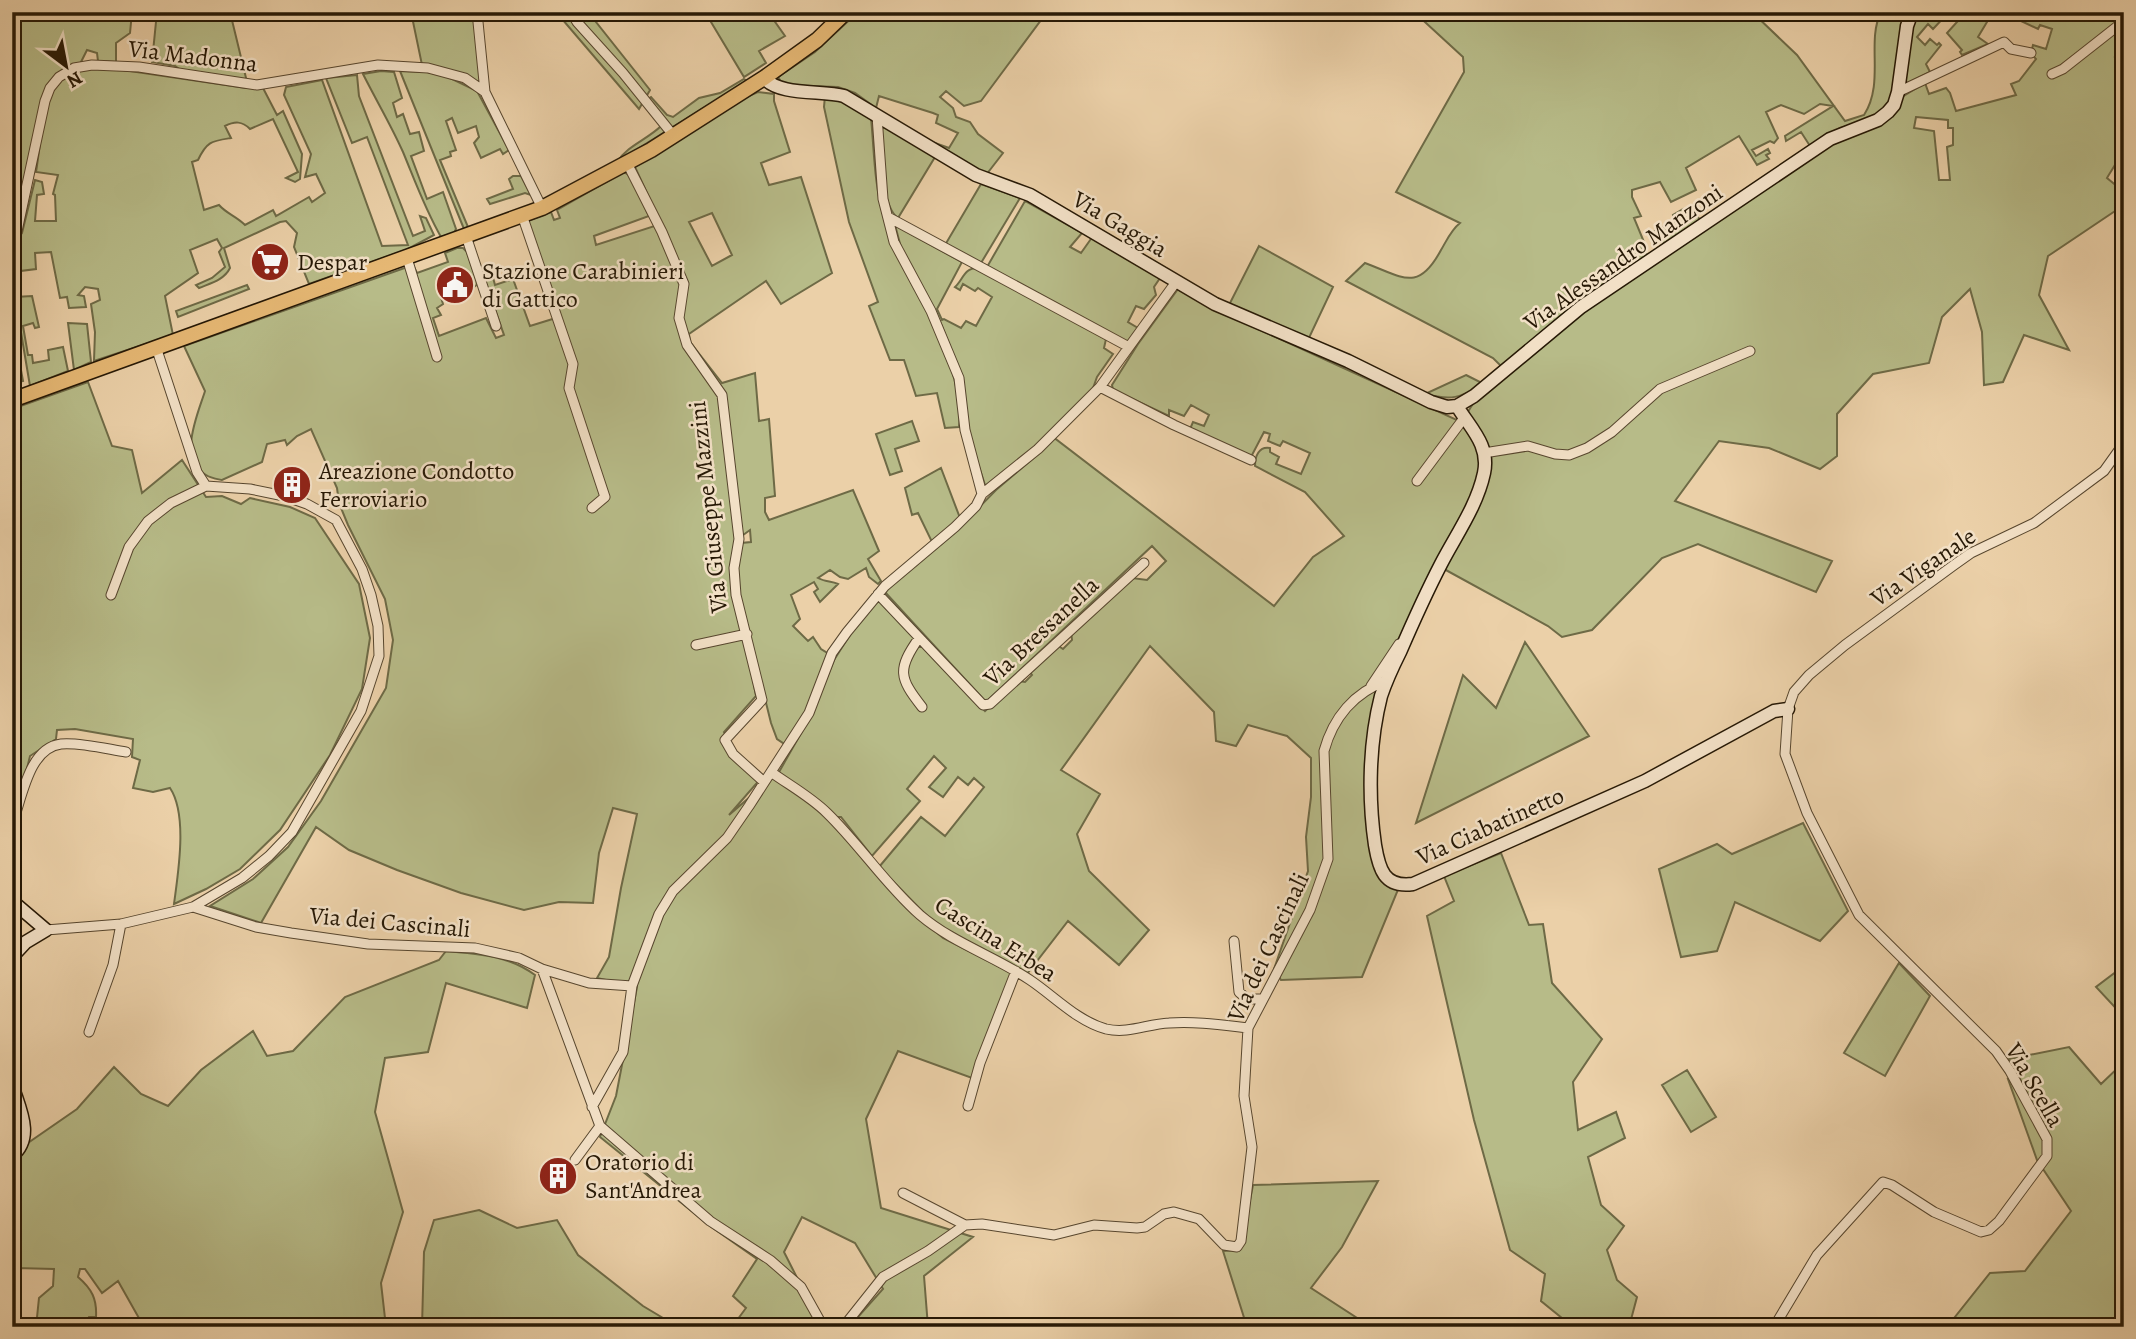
<svg xmlns="http://www.w3.org/2000/svg" width="2136" height="1339" font-family="Alegreya,serif">
  <rect width="100%" height="100%" fill="#ebd0a8"/>
  <filter id="stains"><feTurbulence type="fractalNoise" baseFrequency=".00286" numOctaves="4"/><feColorMatrix values="0 0 0 0 .2 0 0 0 0 .09 0 0 0 0 .02 0 0 0 .5 -.17"/></filter>
  <radialGradient id="worn" r=".72"><stop offset=".6" stop-color="#630" stop-opacity="0"/><stop offset="1" stop-color="#630" stop-opacity=".3"/></radialGradient>
  <path fill="#b7bb88" stroke="#6e6a46" stroke-width="2" fill-rule="evenodd" d="M 12,12 L 132,12 L 130,33 L 116,43 L 116,62 L 98,61 L 97,53 L 87,50 L 80,64 L 49,86 L 12,231 Z
    M 157,12 L 230,12 L 247,82 L 182,71 L 175,66 L 152,62 Z
    M 411,12 L 473,12 L 481,84 L 468,77 L 422,65 Z
    M 560,12 L 588,12 L 650,90 L 639,109 L 562,19 Z
    M 705,12 L 768,12 L 785,36 L 759,51 L 766,63 L 744,77 Z
    M 858,12 L 1047,12 L 981,101 L 964,106 L 946,91 L 940,97 L 953,108 L 956,117 L 970,122 L 978,134 L 1003,153 L 986,175 L 921,138 L 949,148 L 958,133 L 936,123 L 938,115 L 933,113 L 879,96 L 876,108 L 855,93 L 838,87 L 783,85 L 778,77 L 815,52 Z
    M 1414,12 L 1752,12 L 1797,55 L 1845,121 L 1864,115 C 1885,82 1866,42 1881,12 L 1909,12 L 1894,92 L 1886,109 L 1864,122 L 1840,128 L 1810,146 L 1801,132 L 1786,141 L 1785,136 L 1833,106 L 1820,104 L 1804,114 L 1781,105 L 1766,112 L 1778,138 L 1774,143 L 1770,141 L 1752,150 L 1756,156 L 1768,149 L 1770,153 L 1766,155 L 1769,159 L 1757,165 L 1739,136 L 1686,168 L 1696,190 L 1671,202 L 1660,182 L 1632,190 L 1632,197 L 1641,216 L 1634,218 L 1644,242 L 1640,244 L 1648,257 L 1503,368 L 1493,358 L 1346,281 L 1365,263 C 1403,277 1418,293 1441,250 C 1447,240 1451,230 1460,223 L 1396,192 L 1464,72 L 1463,57 Z
    M 1914,12 L 1949,12 L 1933,29 L 1928,24 L 1917,37 L 1925,45 L 1930,39 L 1937,45 L 1939,43 L 1941,45 L 1926,64 L 1930,72 L 1908,83 L 1905,81 Z
    M 1966,12 L 1993,12 L 1978,37 L 1988,44 L 1962,55 L 1960,52 L 1962,50 L 1947,33 Z
    M 2002,12 L 2111,12 L 2116,24 L 2057,68 L 2060,73 L 2124,26 L 2124,49 L 2115,57 L 2124,65 L 2124,115 L 2117,127 C 2131,145 2117,161 2107,178 L 2124,192 L 2124,205 L 2048,256 L 2039,295 L 2069,350 L 2024,335 L 2003,382 L 1984,385 L 1982,332 L 1970,289 L 1942,317 L 1929,363 L 1873,374 L 1837,414 L 1837,456 L 1820,469 L 1769,448 L 1719,441 L 1675,501 L 1832,561 L 1816,592 L 1698,544 L 1662,558 L 1592,630 L 1562,637 L 1548,626 L 1444,569 C 1426,608 1397,656 1385,696 C 1374,732 1374,772 1376,809 C 1378,832 1380,856 1391,877 L 1402,880 L 1362,977 L 1281,980 L 1274,969 L 1308,871 L 1306,837 L 1311,797 L 1311,758 L 1287,736 L 1248,725 L 1236,746 L 1216,741 L 1214,712 L 1150,646 L 1061,770 L 1100,794 L 1077,834 L 1089,871 L 1149,930 L 1119,965 L 1068,921 L 1027,974 L 960,940 L 932,921 L 879,867 L 921,817 L 945,836 L 984,787 L 974,778 L 968,785 L 958,777 L 943,797 L 929,787 L 946,768 L 934,756 L 907,789 L 920,801 L 872,856 L 841,817 L 838,817 L 837,829 L 903,904 L 943,938 L 1012,973 L 972,1078 L 898,1051 L 866,1119 L 881,1208 L 973,1237 L 924,1276 L 928,1327 L 849,1327 L 883,1289 L 855,1243 L 802,1217 L 784,1252 L 820,1323 L 827,1327 L 732,1327 L 746,1308 L 733,1296 L 757,1259 L 710,1226 L 600,1137 L 616,1096 L 637,987 L 597,978 L 609,957 L 621,888 L 637,814 L 613,808 L 599,853 L 593,903 L 559,902 L 524,910 L 461,893 L 397,870 L 349,850 L 316,827 L 261,923 L 210,906 L 253,879 L 288,847 L 321,801 L 386,688 L 393,640 L 385,599 L 348,525 L 339,503 L 337,488 L 311,429 L 297,436 L 287,445 L 285,440 L 267,444 L 262,462 L 222,480 C 217,479 210,478 206,475 C 177,458 198,414 205,391 L 184,346 L 413,265 L 417,273 L 448,262 L 445,253 L 457,248 L 463,248 L 467,252 L 478,284 L 474,287 L 468,273 L 450,279 L 451,283 L 442,287 L 443,289 L 439,291 L 443,304 L 437,308 L 441,315 L 433,318 L 439,336 L 486,318 L 496,338 L 504,335 L 482,273 L 491,270 L 495,285 L 513,279 L 530,326 L 559,317 L 527,221 L 551,212 L 554,220 L 560,218 L 557,210 L 624,172 L 630,176 L 649,216 L 594,236 L 596,245 L 661,224 L 635,167 L 744,98 L 758,92 L 774,94 L 774,101 L 790,152 L 761,163 L 769,185 L 801,177 L 832,273 L 781,304 L 766,281 L 689,334 L 690,342 L 722,383 L 755,373 L 759,421 L 769,419 L 775,496 L 765,498 L 765,512 L 769,520 L 853,490 L 879,551 L 868,559 L 881,581 L 878,584 L 869,577 L 866,568 L 848,579 L 840,577 L 830,570 L 818,578 C 825,582 831,581 838,584 L 820,602 L 814,592 L 818,589 L 814,582 L 791,595 L 800,619 L 793,626 L 808,641 L 813,637 L 821,649 L 829,654 L 815,697 L 786,745 L 777,739 L 771,723 L 739,594 L 737,569 L 741,543 L 751,542 L 750,530 L 739,538 L 734,568 L 731,569 L 734,595 L 746,640 L 756,696 L 724,732 L 737,753 L 763,776 L 729,815 L 779,772 L 813,712 L 834,660 L 855,627 L 876,602 L 883,602 L 913,636 L 915,639 L 913,643 L 917,647 L 925,647 L 985,711 L 1018,681 L 1025,682 L 1032,675 L 1029,671 L 1057,645 L 1063,649 L 1072,640 L 1071,632 L 1132,578 L 1147,580 L 1166,561 L 1152,546 L 986,702 L 884,591 L 952,535 L 996,490 L 1043,450 L 1053,437 L 1274,606 L 1313,557 L 1344,536 L 1305,492 L 1255,466 C 1255,456 1259,446 1270,448 L 1270,452 L 1279,457 L 1276,464 L 1301,474 L 1310,453 L 1283,441 L 1280,446 L 1268,441 L 1270,434 L 1264,432 L 1251,457 L 1190,429 L 1193,422 L 1204,426 L 1209,415 L 1191,405 L 1184,416 L 1169,410 L 1169,416 L 1113,390 L 1112,385 L 1138,344 L 1178,289 L 1208,306 L 1457,420 C 1462,425 1469,430 1473,436 C 1494,472 1467,509 1451,541 L 1456,546 C 1469,518 1491,486 1486,455 C 1499,453 1516,447 1529,449 C 1543,450 1559,459 1572,455 C 1608,445 1631,411 1661,390 L 1749,353 L 1750,350 L 1660,387 L 1625,415 L 1611,431 L 1586,446 L 1569,453 L 1555,452 L 1527,445 L 1486,450 L 1480,432 L 1466,415 L 1474,402 L 1487,393 L 1555,330 L 1842,136 L 1860,132 L 1881,122 L 1894,110 L 1902,97 L 1925,83 L 1929,94 L 1946,88 L 1950,93 L 1956,111 L 2016,95 L 2011,84 L 2019,81 L 2036,59 L 2031,53 L 2033,45 L 2046,49 L 2052,29 L 2040,25 L 2038,29 ZM 1916,117 L 1948,120 L 1948,128 L 1953,128 L 1953,145 L 1947,147 L 1950,180 L 1939,180 L 1934,131 L 1914,128 ZM 712,213 L 732,255 L 712,266 L 689,222 Z
    M 89,69 L 116,69 L 246,88 L 263,88 L 277,115 L 283,111 L 302,154 L 300,179 L 295,182 L 286,178 L 298,172 L 273,119 L 250,129 C 242,121 235,121 225,126 L 231,138 C 212,141 207,141 198,160 L 192,162 L 204,210 L 219,205 C 227,214 236,216 245,225 L 273,210 L 276,216 L 309,197 L 312,202 L 325,193 L 316,174 L 305,177 L 311,154 L 284,95 L 286,87 L 322,80 L 382,246 L 408,245 L 367,137 L 352,143 L 326,78 L 357,75 L 359,96 L 413,236 L 425,231 L 420,216 L 426,218 L 434,235 L 406,250 L 309,284 L 294,247 L 297,233 L 286,221 L 280,222 L 224,248 L 230,268 C 224,280 211,283 199,288 L 196,285 L 212,278 L 225,267 L 219,252 L 222,248 L 217,239 L 190,250 L 198,273 L 165,296 L 173,335 L 94,361 L 95,332 L 91,304 L 100,300 L 98,289 L 85,287 L 78,295 L 84,296 L 86,307 L 69,308 L 67,297 L 60,298 L 51,252 L 35,253 L 36,269 L 12,272 L 12,246 L 22,233 L 35,180 L 42,182 L 44,194 L 37,195 L 35,221 L 56,221 L 55,195 L 53,194 L 58,175 L 36,172 C 40,149 43,98 59,82 C 67,74 79,71 89,69 Z
    M 381,71 L 394,72 L 402,98 L 393,103 L 397,117 L 403,114 L 410,134 L 419,132 L 424,151 L 411,156 L 427,199 L 443,192 L 456,229 L 454,233 L 441,237 C 425,209 415,181 403,152 C 391,125 376,100 363,74 Z
    M 400,71 L 427,72 L 446,76 L 477,91 L 509,150 L 503,154 L 500,149 L 481,158 L 474,143 L 479,137 L 476,126 L 458,133 L 452,118 L 446,121 L 456,150 L 450,152 L 451,156 L 440,160 L 468,227 L 464,229 Z
    M 744,79 L 747,81 L 618,161 C 627,146 648,139 661,126 L 648,99 L 651,97 L 667,115 L 673,117 L 699,98 L 720,93 Z
    M 825,96 L 837,98 L 871,118 C 874,146 874,188 884,215 C 905,277 966,361 959,427 L 945,428 L 937,393 L 916,396 L 904,360 L 890,360 L 869,306 L 878,302 L 849,222 L 824,107 Z
    M 886,127 L 935,157 L 898,218 C 881,206 882,155 881,135 L 882,128 Z
    M 513,176 L 521,176 L 531,195 L 525,193 L 490,204 L 487,199 L 513,189 L 509,179 Z
    M 981,184 L 1020,198 L 981,263 L 945,245 Z
    M 1025,201 L 1082,233 L 1070,247 L 1081,253 L 1093,236 L 1160,278 L 1154,287 L 1156,295 L 1144,309 L 1136,306 L 1128,322 L 1138,328 L 1127,343 L 987,267 Z
    M 1692,208 L 1700,220 L 1663,244 L 1661,241 L 1655,242 L 1651,233 L 1675,221 L 1673,215 L 1683,209 L 1685,212 Z
    M 895,225 L 962,262 L 937,309 L 942,320 L 944,319 L 961,328 L 966,321 L 976,326 L 992,297 L 978,288 L 975,291 L 963,284 L 960,290 L 955,287 C 963,280 964,268 977,268 L 1106,339 L 1104,348 L 1113,354 L 1097,377 L 1092,391 L 1036,447 L 986,488 L 968,433 L 962,377 L 941,324 L 903,255 Z
    M 1259,246 L 1333,287 L 1308,340 L 1229,305 Z
    M 247,285 L 249,289 L 178,317 L 176,311 Z
    M 32,296 L 39,327 L 35,328 L 33,323 L 23,326 L 28,355 L 32,355 L 33,363 L 49,360 L 48,350 L 63,347 L 68,371 L 30,386 L 15,297 Z
    M 12,321 L 23,381 L 14,383 Z
    M 68,323 L 87,324 L 91,362 L 74,370 Z
    M 1466,375 L 1484,384 C 1459,398 1452,401 1425,394 Z
    M 88,382 L 112,446 L 132,450 L 142,493 L 182,460 L 206,497 L 222,496 L 241,504 L 250,498 L 290,507 L 315,518 L 359,584 L 370,638 L 362,689 L 330,755 L 280,830 L 240,869 L 206,889 L 174,904 C 178,873 188,815 170,788 L 153,792 L 133,788 L 140,760 L 132,757 L 133,739 L 75,729 L 57,730 L 56,739 L 30,756 L 22,789 L 12,815 L 12,409 Z
    M 912,421 L 919,441 L 895,449 L 902,471 L 890,475 L 876,434 Z
    M 941,468 L 960,518 L 932,542 L 918,513 L 912,515 L 905,488 Z
    M 1525,642 L 1589,736 L 1416,823 L 1463,675 L 1496,708 Z
    M 1803,823 L 1848,911 L 1820,941 L 1735,902 L 1717,951 L 1681,957 L 1659,869 L 1717,844 L 1732,854 Z
    M 1501,853 L 1529,925 L 1543,924 L 1552,983 L 1602,1039 L 1573,1082 L 1578,1130 L 1616,1112 L 1625,1138 L 1588,1157 L 1601,1205 L 1624,1226 L 1607,1250 L 1617,1280 L 1637,1297 L 1629,1327 L 1573,1327 L 1541,1301 L 1545,1274 L 1510,1250 L 1474,1120 L 1427,916 L 1454,901 L 1444,876 Z
    M 446,951 C 479,954 508,955 535,975 L 527,1008 L 446,983 L 428,1052 L 385,1058 L 375,1112 L 403,1212 L 381,1283 L 386,1327 L 144,1327 L 118,1281 L 102,1293 L 85,1269 L 80,1269 L 78,1277 C 92,1289 97,1299 96,1317 L 89,1317 L 86,1327 L 36,1327 L 39,1298 L 53,1286 L 54,1269 L 16,1268 L 12,1290 L 12,1154 L 77,1109 L 114,1067 L 141,1094 L 168,1106 L 201,1070 L 253,1031 L 267,1056 L 293,1051 L 345,997 L 439,960 Z
    M 2124,958 L 2124,1017 L 2096,987 L 2121,968 L 2119,963 Z
    M 1899,963 L 1930,996 L 1885,1076 L 1844,1053 Z
    M 2069,1047 L 2101,1084 L 2124,1062 L 2124,1327 L 1947,1327 L 1990,1273 L 2025,1271 L 2071,1211 L 2037,1160 L 2008,1079 L 2021,1081 L 2009,1059 Z
    M 1687,1070 L 1716,1117 L 1691,1132 L 1662,1085 Z
    M 1378,1181 L 1342,1247 L 1311,1288 L 1371,1327 L 1247,1327 L 1223,1251 L 1240,1250 L 1253,1185 Z
    M 479,1210 L 517,1228 L 557,1220 L 578,1255 L 643,1306 L 678,1327 L 422,1327 L 424,1252 L 434,1220 Z"/>
  <g fill="none" stroke-linecap="round" stroke-linejoin="round">
    <g stroke="#57462e" stroke-width="11">
      <path id="street" d="M 477,12 L 485,92
        M 571,12 L 577,22 L 623,73 L 673,135
        M 2052,74 L 2063,69 L 2124,21
        M 1898,92 L 2004,42 L 2011,49 L 2031,53
        M 627,163 L 662,232 L 684,284 L 679,318 L 687,345 L 722,395 L 739,539 L 734,568 L 736,595 L 762,700 L 725,740 L 733,754 L 764,782
        M 522,215 L 573,364 L 569,388 L 605,497 L 592,508
        M 888,217 L 1129,347
        M 466,236 L 496,326
        M 12,239 L 17,231 L 45,101 L 50,88 L 59,77 L 74,68 L 92,65 L 139,67 L 257,85 L 378,65 L 428,68 L 465,78 L 485,92 L 542,208
        M 407,258 L 437,357
        M 156,347 L 197,472 L 206,486
        M 1100,387 L 1174,425 L 1251,460
        M 1484,453 L 1528,446 L 1555,454 L 1569,455 L 1587,448 L 1612,432 L 1660,389 L 1750,351
        M 1417,481 L 1464,418
        M 982,494 L 1038,449 L 1100,387 L 1176,282
        M 878,594 L 983,705 L 990,704 L 1144,563
        M 919,638 C 897,669 899,678 922,707
        M 696,645 L 747,634
        M 1371,686 L 1399,644
        M 771,772 C 789,785 811,797 827,813 C 860,845 885,884 920,915 C 953,943 994,956 1030,980 C 1054,996 1077,1021 1106,1029 C 1129,1034 1147,1024 1169,1023 C 1195,1021 1222,1025 1248,1028
        M 12,824 C 22,800 28,748 61,744 C 79,742 107,749 126,752
        M 193,907 L 256,927 L 291,933 L 368,944 L 475,948 L 519,958 L 542,969 L 589,983 L 632,986 L 659,914 L 673,891 L 727,838 L 749,806 L 809,713 L 832,653 L 847,632 L 885,586 L 955,527 L 976,506 L 982,494 L 965,430 L 959,378 L 931,311 L 894,242 L 883,199 L 877,116
        M 46,930 L 121,924 L 193,907 L 242,878 L 269,856 L 292,832 L 361,711 L 379,656 L 378,626 L 371,595 L 362,569 L 336,520 L 307,504 L 284,496 L 250,489 L 206,486 L 171,503 L 148,521 L 129,547 L 111,595
        M 1234,941 L 1239,992 L 1247,999 L 1262,999
        M 542,969 L 600,1126 L 710,1221 L 770,1260 L 801,1287 L 820,1321 L 834,1327
        M 89,1032 L 113,965 L 121,924
        M 968,1106 L 980,1063 L 1016,971
        M 592,1107 L 623,1052 L 632,986
        M 575,1160 L 600,1126
        M 903,1193 L 965,1225 L 982,1224 L 1054,1235 L 1094,1225 L 1137,1228 L 1145,1227 L 1164,1214 L 1174,1212 L 1199,1219 L 1224,1245 L 1237,1247 L 1241,1241 L 1252,1147 L 1244,1096 L 1248,1028 L 1310,910 L 1328,859 L 1324,751 C 1333,718 1354,692 1387,681
        M 841,1327 L 848,1321 L 883,1277 L 928,1251 L 965,1225
        M 1774,1327 L 1817,1255 L 1883,1182 L 1892,1185 L 1934,1212 L 1981,1232 L 1989,1230 L 1999,1221 L 2047,1156 L 2047,1139 L 2010,1071 L 1996,1051 L 1859,915 L 1807,813 L 1785,754 L 1788,709 L 1794,692 L 1809,675 L 1845,645 L 1954,565 L 1971,553 L 2034,523 L 2104,471 L 2124,443"/>
    </g>
    <g stroke="#261805" stroke-width="15">
      <path id="secondary" d="M 764,78 C 780,96 821,90 844,96 L 976,175 L 1030,195 L 1215,304 L 1348,361 L 1431,402 L 1447,407 L 1457,406 L 1474,396 L 1581,307 L 1830,139 L 1878,120 L 1888,112 L 1894,105 L 1898,92 L 1907,26 L 1912,12
        M 1457,406 C 1470,428 1490,445 1484,473 C 1477,506 1456,535 1441,564 C 1426,593 1413,622 1400,652 C 1393,666 1386,681 1381,696 C 1369,743 1368,797 1375,845 C 1379,869 1384,888 1413,884 L 1645,781 L 1774,711 L 1788,709
        M 12,901 L 46,930 L 26,942 L 12,957
        M 12,1085 C 19,1108 35,1137 12,1156"/>
    </g>
    <g stroke="#261805" stroke-width="17">
      <path id="primary" d="M 12,400 L 542,208 L 651,150 L 764,78 L 817,40 L 846,12"/>
    </g>
    <use href="#street" stroke="#f2e0c6" stroke-width="9"/>
    <use href="#secondary" stroke="#f2e0c6" stroke-width="12"/>
    <use href="#primary" stroke="#e6b874" stroke-width="14"/>
  </g>
  <defs>
    <g id="supermarket-disc" transform="scale(2.0125)"><circle r="9.5" fill="#8f2418" stroke="#f2e0c6"/><path d="M-6-5.5h2.5l.6 2H6L4.5 2H-2.5L-4.4-4H-6ZM-1.5 3.2a1.3 1.3 0 1 0 .1 0ZM3 3.2a1.3 1.3 0 1 0 .1 0Z" fill="#fff"/></g>
    <g id="civic-disc" transform="scale(2.0125)"><circle r="9.5" fill="#8f2418" stroke="#f2e0c6"/><path d="M-.6-6.5H3V-4.5H.6V-3L4-1V1h2V6H-6V1h2V-1L-.6-3ZM-1.2 2.5V6h2.4V2.5Z" fill="#fff"/></g>
    <g id="building-disc" transform="scale(2.0125)"><circle r="9.5" fill="#8f2418" stroke="#f2e0c6"/><path d="M-4-6H4V6H1V3H-1V6H-4ZM-2.5-4.3h1.7v1.8h-1.7ZM.8-4.3h1.7v1.8H.8ZM-2.5-1h1.7V.8h-1.7ZM.8-1h1.7V.8H.8Z" fill="#fff"/></g>
  </defs>
  <g fill-rule="evenodd">
    <use href="#supermarket-disc" x="270" y="262"/>
    <use href="#civic-disc" x="455" y="285"/>
    <use href="#building-disc" x="292" y="485"/>
    <use href="#building-disc" x="558" y="1176"/>
  </g>
  <g text-anchor="middle" stroke-width="5" stroke-linejoin="round" paint-order="stroke">
    <g font-size="24" fill="#261805" stroke="#f2e0c6">
      <text transform="translate(193 56) rotate(7)" y="8">Via Madonna</text>
      <text transform="translate(1120 224) rotate(31)" y="8">Via Gaggia</text>
      <text transform="translate(1623 257) rotate(-35)" y="8">Via Alessandro Manzoni</text>
      <text transform="translate(708 507) rotate(-96)" y="8">Via Giuseppe Mazzini</text>
      <text transform="translate(1923 567) rotate(-34)" y="8">Via Viganale</text>
      <text transform="translate(1041 631) rotate(-43)" y="8">Via Bressanella</text>
      <text transform="translate(1490 826) rotate(-24)" y="8">Via Ciabatinetto</text>
      <text transform="translate(390 922) rotate(5)" y="8">Via dei Cascinali</text>
      <text transform="translate(996 939) rotate(32)" y="8">Cascina Erbea</text>
      <text transform="translate(1268 947) rotate(-65)" y="8">Via dei Cascinali</text>
      <text transform="translate(2035 1085) rotate(60)" y="8">Via Scella</text>
    </g>
    <g font-size="24" fill="#261805" stroke="#f2e0c6" text-anchor="start">
      <text x="297" y="270">Despar</text>
      <text x="482" y="279">Stazione Carabinieri<tspan x="482" dy="28">di Gattico</tspan></text>
      <text x="319" y="479">Areazione Condotto<tspan x="319" dy="28">Ferroviario</tspan></text>
      <text x="585" y="1170">Oratorio di<tspan x="585" dy="28">Sant'Andrea</tspan></text>
    </g>
  </g>
  <rect width="2136" height="1339" fill="none" stroke="#ebd0a8" stroke-width="42"/>
  <rect x="14" y="14" width="2108" height="1311" fill="none" stroke="#261805" stroke-width="3.5"/>
  <rect x="21" y="21" width="2094" height="1297" fill="none" stroke="#261805" stroke-width="2"/>
  <g transform="translate(66 66) rotate(148)" stroke="#f2e0c6" stroke-width="5" paint-order="stroke">
  <path d="M0-5L12 26L0 18L-12 26Z" fill="#261805"/>
  <text y="-10" font-size="19" font-weight="bold" text-anchor="middle" fill="#261805">N</text>
  </g>
  <rect width="100%" height="100%" filter="url(#stains)"/>
  <rect width="100%" height="100%" fill="url(#worn)"/>
</svg>
